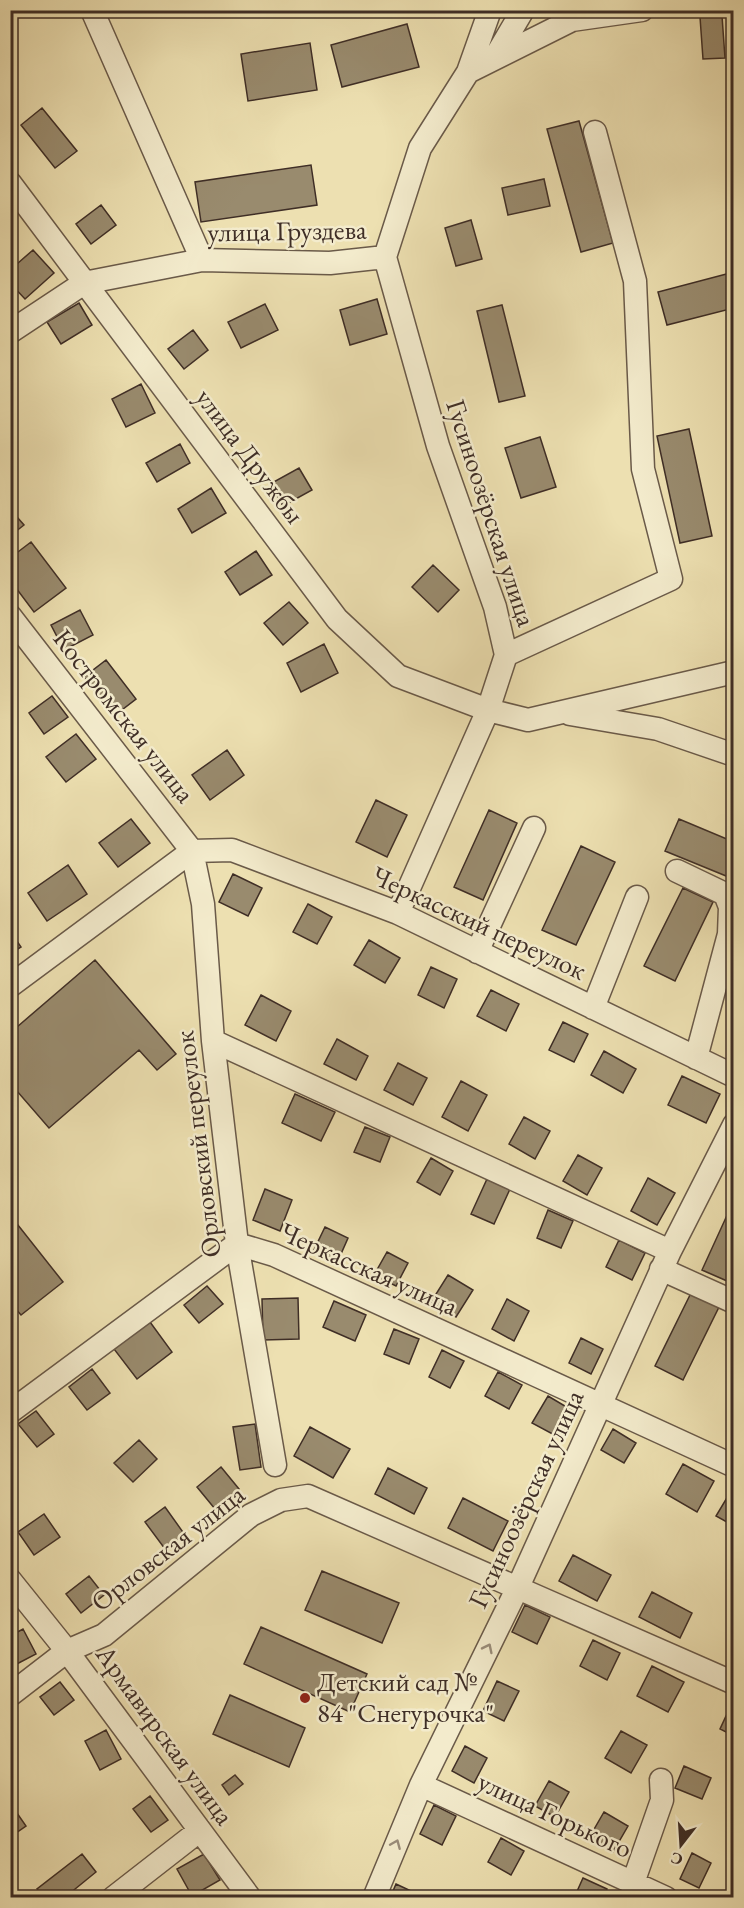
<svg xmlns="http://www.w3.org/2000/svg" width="744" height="1908" font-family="'EB Garamond',serif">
  <rect width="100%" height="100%" fill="#ede0b1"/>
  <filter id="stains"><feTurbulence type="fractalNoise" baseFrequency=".00333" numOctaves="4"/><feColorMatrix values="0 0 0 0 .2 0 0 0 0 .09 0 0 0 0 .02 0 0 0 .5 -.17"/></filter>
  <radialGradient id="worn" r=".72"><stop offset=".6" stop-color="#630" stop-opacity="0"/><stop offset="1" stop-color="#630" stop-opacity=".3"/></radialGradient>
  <path fill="#998b6e" stroke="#3f2e26" stroke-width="1.5" d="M 722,16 L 725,58 L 703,59 L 700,17 Z
    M 407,24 L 419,67 L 342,87 L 331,45 Z
    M 310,43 L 317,90 L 248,101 L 241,54 Z
    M 42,108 L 77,151 L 55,168 L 21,125 Z
    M 579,121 L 613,243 L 581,252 L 547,129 Z
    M 311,165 L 317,205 L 201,222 L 195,182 Z
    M 544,179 L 550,206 L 508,215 L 502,188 Z
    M 101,205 L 116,225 L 91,244 L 76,224 Z
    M 471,220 L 482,259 L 456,266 L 445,228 Z
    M 33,250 L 54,273 L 25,299 L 10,283 L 10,270 Z
    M 734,272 L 734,308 L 667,325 L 658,292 Z
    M 377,299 L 387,334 L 350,345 L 340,310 Z
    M 79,303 L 92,325 L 61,344 L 47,322 Z
    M 265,304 L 278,330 L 241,348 L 228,322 Z
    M 502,305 L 525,396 L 499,402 L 477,311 Z
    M 193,330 L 208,350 L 184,369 L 168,349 Z
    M 141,384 L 155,413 L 126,427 L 112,399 Z
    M 689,429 L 712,536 L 680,543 L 657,436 Z
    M 540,437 L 556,487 L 521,498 L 505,448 Z
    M 180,444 L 190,463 L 157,482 L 146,463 Z
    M 299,468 L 312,490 L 283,506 L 270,484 Z
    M 211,488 L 226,513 L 192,533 L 178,509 Z
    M 10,509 L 24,525 L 10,536 Z
    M 31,542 L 66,588 L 34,612 L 10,580 L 10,558 Z
    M 256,551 L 272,575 L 240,595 L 225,572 Z
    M 433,565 L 459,590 L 438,612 L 412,587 Z
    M 289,602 L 308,623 L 283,645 L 264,623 Z
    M 80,610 L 93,635 L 64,650 L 51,625 Z
    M 324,644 L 338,673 L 301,692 L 287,663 Z
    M 106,660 L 136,699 L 114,716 L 84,677 Z
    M 52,696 L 68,717 L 44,734 L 29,713 Z
    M 76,734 L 96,759 L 66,782 L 46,757 Z
    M 227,750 L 244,775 L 210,800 L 192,775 Z
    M 376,800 L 407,815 L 387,857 L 356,842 Z
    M 489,810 L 517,823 L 483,900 L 454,887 Z
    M 131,819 L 150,843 L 118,867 L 99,843 Z
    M 679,819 L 734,842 L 734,873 L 731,878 L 665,851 Z
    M 581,846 L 615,862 L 576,945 L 542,930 Z
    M 68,865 L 87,894 L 47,921 L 28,893 Z
    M 233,874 L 262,888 L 248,916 L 219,902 Z
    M 683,888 L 713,902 L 675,981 L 644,966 Z
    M 308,904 L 332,917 L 317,944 L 293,932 Z
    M 10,931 L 21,947 L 10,954 Z
    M 369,940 L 400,958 L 385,983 L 354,965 Z
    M 95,960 L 176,1054 L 157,1070 L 139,1050 L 49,1128 L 10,1083 L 10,1033 Z
    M 431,967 L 457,979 L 444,1008 L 418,995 Z
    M 491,990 L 519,1004 L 506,1031 L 477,1016 Z
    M 261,995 L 291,1011 L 276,1041 L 245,1025 Z
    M 563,1022 L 588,1034 L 574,1062 L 549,1050 Z
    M 337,1039 L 368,1056 L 356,1080 L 324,1064 Z
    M 604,1051 L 636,1069 L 623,1093 L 591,1075 Z
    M 398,1063 L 427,1078 L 413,1105 L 384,1090 Z
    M 682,1076 L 720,1094 L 706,1123 L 668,1105 Z
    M 461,1081 L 487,1095 L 468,1131 L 442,1117 Z
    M 295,1094 L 335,1112 L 321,1141 L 282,1123 Z
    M 524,1117 L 550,1131 L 535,1159 L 509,1144 Z
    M 365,1127 L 390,1137 L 380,1162 L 354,1152 Z
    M 578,1155 L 602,1168 L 587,1195 L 563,1181 Z
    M 431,1158 L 453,1171 L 440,1195 L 417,1182 Z
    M 648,1178 L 675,1193 L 657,1225 L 631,1211 Z
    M 487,1179 L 510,1189 L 494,1224 L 471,1214 Z
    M 265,1189 L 292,1200 L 280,1231 L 253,1220 Z
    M 734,1200 L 734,1284 L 702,1270 Z
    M 548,1210 L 573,1221 L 561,1248 L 537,1238 Z
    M 10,1215 L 63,1282 L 21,1315 L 10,1302 Z
    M 325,1227 L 348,1238 L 337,1263 L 313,1252 Z
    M 619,1240 L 645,1253 L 632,1280 L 606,1267 Z
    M 387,1252 L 408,1263 L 396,1286 L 374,1275 Z
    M 448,1275 L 473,1290 L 456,1317 L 431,1302 Z
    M 207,1286 L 223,1304 L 199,1323 L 184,1305 Z
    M 691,1293 L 719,1307 L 683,1380 L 655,1366 Z
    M 298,1298 L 299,1339 L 263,1340 L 262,1299 Z
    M 507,1299 L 529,1311 L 514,1341 L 492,1329 Z
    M 334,1301 L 366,1315 L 355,1341 L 323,1327 Z
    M 150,1322 L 172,1352 L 137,1379 L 114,1349 Z
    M 394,1329 L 419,1339 L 409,1364 L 384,1354 Z
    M 581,1338 L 603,1349 L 591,1374 L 569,1363 Z
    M 442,1350 L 464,1361 L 450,1388 L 429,1377 Z
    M 92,1369 L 110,1393 L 87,1410 L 69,1387 Z
    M 498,1372 L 522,1385 L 509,1409 L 485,1396 Z
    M 548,1396 L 575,1412 L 560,1438 L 532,1423 Z
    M 36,1411 L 54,1434 L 37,1447 L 18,1424 Z
    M 255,1424 L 261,1467 L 240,1470 L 233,1427 Z
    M 310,1427 L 350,1449 L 333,1478 L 294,1456 Z
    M 613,1429 L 636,1443 L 624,1463 L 601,1450 Z
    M 139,1440 L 157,1459 L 133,1482 L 114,1463 Z
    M 683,1464 L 714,1481 L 697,1512 L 666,1494 Z
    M 221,1467 L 239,1489 L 215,1509 L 197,1487 Z
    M 388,1468 L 427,1488 L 414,1514 L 375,1494 Z
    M 734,1486 L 734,1526 L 716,1516 Z
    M 463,1498 L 508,1521 L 493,1551 L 448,1528 Z
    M 165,1507 L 185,1535 L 165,1549 L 145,1522 Z
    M 44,1514 L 60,1537 L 34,1555 L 18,1532 Z
    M 573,1555 L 611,1575 L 597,1601 L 559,1581 Z
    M 322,1571 L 399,1603 L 382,1643 L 305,1610 Z
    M 89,1576 L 104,1595 L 81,1613 L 66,1594 Z
    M 652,1592 L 692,1613 L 680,1638 L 639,1617 Z
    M 525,1605 L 550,1617 L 537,1644 L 512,1632 Z
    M 261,1627 L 367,1674 L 350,1712 L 244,1664 Z
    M 23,1629 L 36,1654 L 13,1666 L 10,1662 L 10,1636 Z
    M 593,1640 L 620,1653 L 607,1680 L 580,1666 Z
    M 652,1666 L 684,1682 L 668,1712 L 637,1696 Z
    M 497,1681 L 519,1691 L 504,1721 L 483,1711 Z
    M 60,1682 L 74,1700 L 54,1715 L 40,1697 Z
    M 230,1695 L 305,1728 L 289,1767 L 213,1734 Z
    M 733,1701 L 734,1701 L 734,1736 L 720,1729 Z
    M 106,1730 L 121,1759 L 100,1770 L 85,1741 Z
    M 621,1731 L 647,1745 L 631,1773 L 605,1758 Z
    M 465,1746 L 487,1758 L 474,1783 L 452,1771 Z
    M 684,1766 L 711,1778 L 702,1799 L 675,1788 Z
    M 235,1775 L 243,1784 L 229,1795 L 222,1785 Z
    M 549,1781 L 569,1792 L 555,1817 L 535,1806 Z
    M 150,1796 L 168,1820 L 151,1832 L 133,1809 Z
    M 10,1803 L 26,1826 L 10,1837 Z
    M 434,1805 L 456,1816 L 442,1845 L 420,1834 Z
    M 604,1812 L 628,1826 L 613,1852 L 589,1838 Z
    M 501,1838 L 524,1851 L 511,1875 L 488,1862 Z
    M 692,1853 L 711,1863 L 699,1888 L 680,1879 Z
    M 82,1854 L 96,1872 L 64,1898 L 44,1898 L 37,1889 Z
    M 204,1854 L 220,1880 L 192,1896 L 177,1869 Z
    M 583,1878 L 607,1889 L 604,1898 L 574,1898 Z
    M 396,1884 L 422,1896 L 421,1898 L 390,1898 Z"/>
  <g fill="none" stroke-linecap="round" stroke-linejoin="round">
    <g stroke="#6a5a49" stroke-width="25">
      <path id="minor" d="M 92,10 L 202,260
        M 494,59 L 523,10
        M 468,72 L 572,20 L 642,10
        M 10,183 L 337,619 L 398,676 L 488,710 L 528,720 L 734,672
        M 385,257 L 438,446 L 495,607 L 506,655 L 488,710 L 398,913
        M 385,257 L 420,148 L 468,72 L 490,10
        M 10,332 L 84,283 L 202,260 L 330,263 L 385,257
        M 10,616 L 192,851 L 203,904 L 213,1041 L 237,1244 L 275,1465
        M 506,655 L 671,579 L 643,469 L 635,281 L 595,132
        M 570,714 L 658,729 L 734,755
        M 192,851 L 232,850 L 398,913 L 734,1076
        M 677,871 L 725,894 L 730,907 L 729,934 L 696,1058
        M 477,952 L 534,828
        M 10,986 L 192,851
        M 593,1008 L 637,897
        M 213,1041 L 670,1251
        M 661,1269 L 734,1302
        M 10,1412 L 237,1244 L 274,1255 L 734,1466
        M 10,1580 L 67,1651 L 250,1898
        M 10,1695 L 67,1651 L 104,1635 L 251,1515 L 281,1500 L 308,1496 L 734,1683
        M 421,1785 L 666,1898
        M 633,1883 L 662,1800 L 661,1780
        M 113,1898 L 199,1831
        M 374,1898 L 421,1785 L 518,1587 L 670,1251 L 734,1125"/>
    </g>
    <use href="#minor" stroke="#f3ebcc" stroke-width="22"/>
  </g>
  <defs><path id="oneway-chevron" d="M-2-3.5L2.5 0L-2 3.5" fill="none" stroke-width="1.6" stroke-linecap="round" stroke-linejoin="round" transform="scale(1.5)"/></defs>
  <g stroke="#998c79">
    <use href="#oneway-chevron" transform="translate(488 1648) rotate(-64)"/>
    <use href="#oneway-chevron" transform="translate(396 1844) rotate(-67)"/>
  </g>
  <circle fill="#8f2418" stroke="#f3ebcc" stroke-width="2" cx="305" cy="1698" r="6"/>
  <g text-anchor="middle" stroke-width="5" stroke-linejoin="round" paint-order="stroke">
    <g font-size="27" fill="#3f2e26" stroke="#f3ebcc">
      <text transform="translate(287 231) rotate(-1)" y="9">улица Груздева</text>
      <text transform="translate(250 456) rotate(53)" y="9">улица Дружбы</text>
      <text transform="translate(491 513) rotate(72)" y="9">Гусиноозёрская улица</text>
      <text transform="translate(124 716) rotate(52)" y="9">Костромская улица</text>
      <text transform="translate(479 923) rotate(25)" y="9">Черкасский переулок</text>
      <text transform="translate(198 1144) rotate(-97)" y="9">Орловский переулок</text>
      <text transform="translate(369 1269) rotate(24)" y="9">Черкасская улица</text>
      <text transform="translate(526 1499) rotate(-65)" y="9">Гусиноозёрская улица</text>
      <text transform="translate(168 1548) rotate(-38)" y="9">Орловская улица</text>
      <text transform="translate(165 1735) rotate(54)" y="9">Армавирская улица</text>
      <text transform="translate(555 1815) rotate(25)" y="9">улица Горького</text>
    </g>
    <g font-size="27" fill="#3f2e26" stroke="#f3ebcc" text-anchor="start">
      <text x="317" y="1691">Детский сад №<tspan x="317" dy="31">84 "Снегурочка"</tspan></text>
    </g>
  </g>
  <rect width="744" height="1908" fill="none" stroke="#ede0b1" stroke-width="36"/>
  <rect x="12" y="12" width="720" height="1884" fill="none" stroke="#3f2e26" stroke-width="3"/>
  <rect x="18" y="18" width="708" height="1872" fill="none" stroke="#3f2e26" stroke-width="1.5"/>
  <g transform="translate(681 1845) rotate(197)" stroke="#f3ebcc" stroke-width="4.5" paint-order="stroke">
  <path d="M0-4.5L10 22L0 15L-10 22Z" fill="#3f2e26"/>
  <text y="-9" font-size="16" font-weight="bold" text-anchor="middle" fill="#3f2e26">С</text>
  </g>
  <rect width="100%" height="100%" filter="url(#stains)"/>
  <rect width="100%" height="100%" fill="url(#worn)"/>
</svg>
